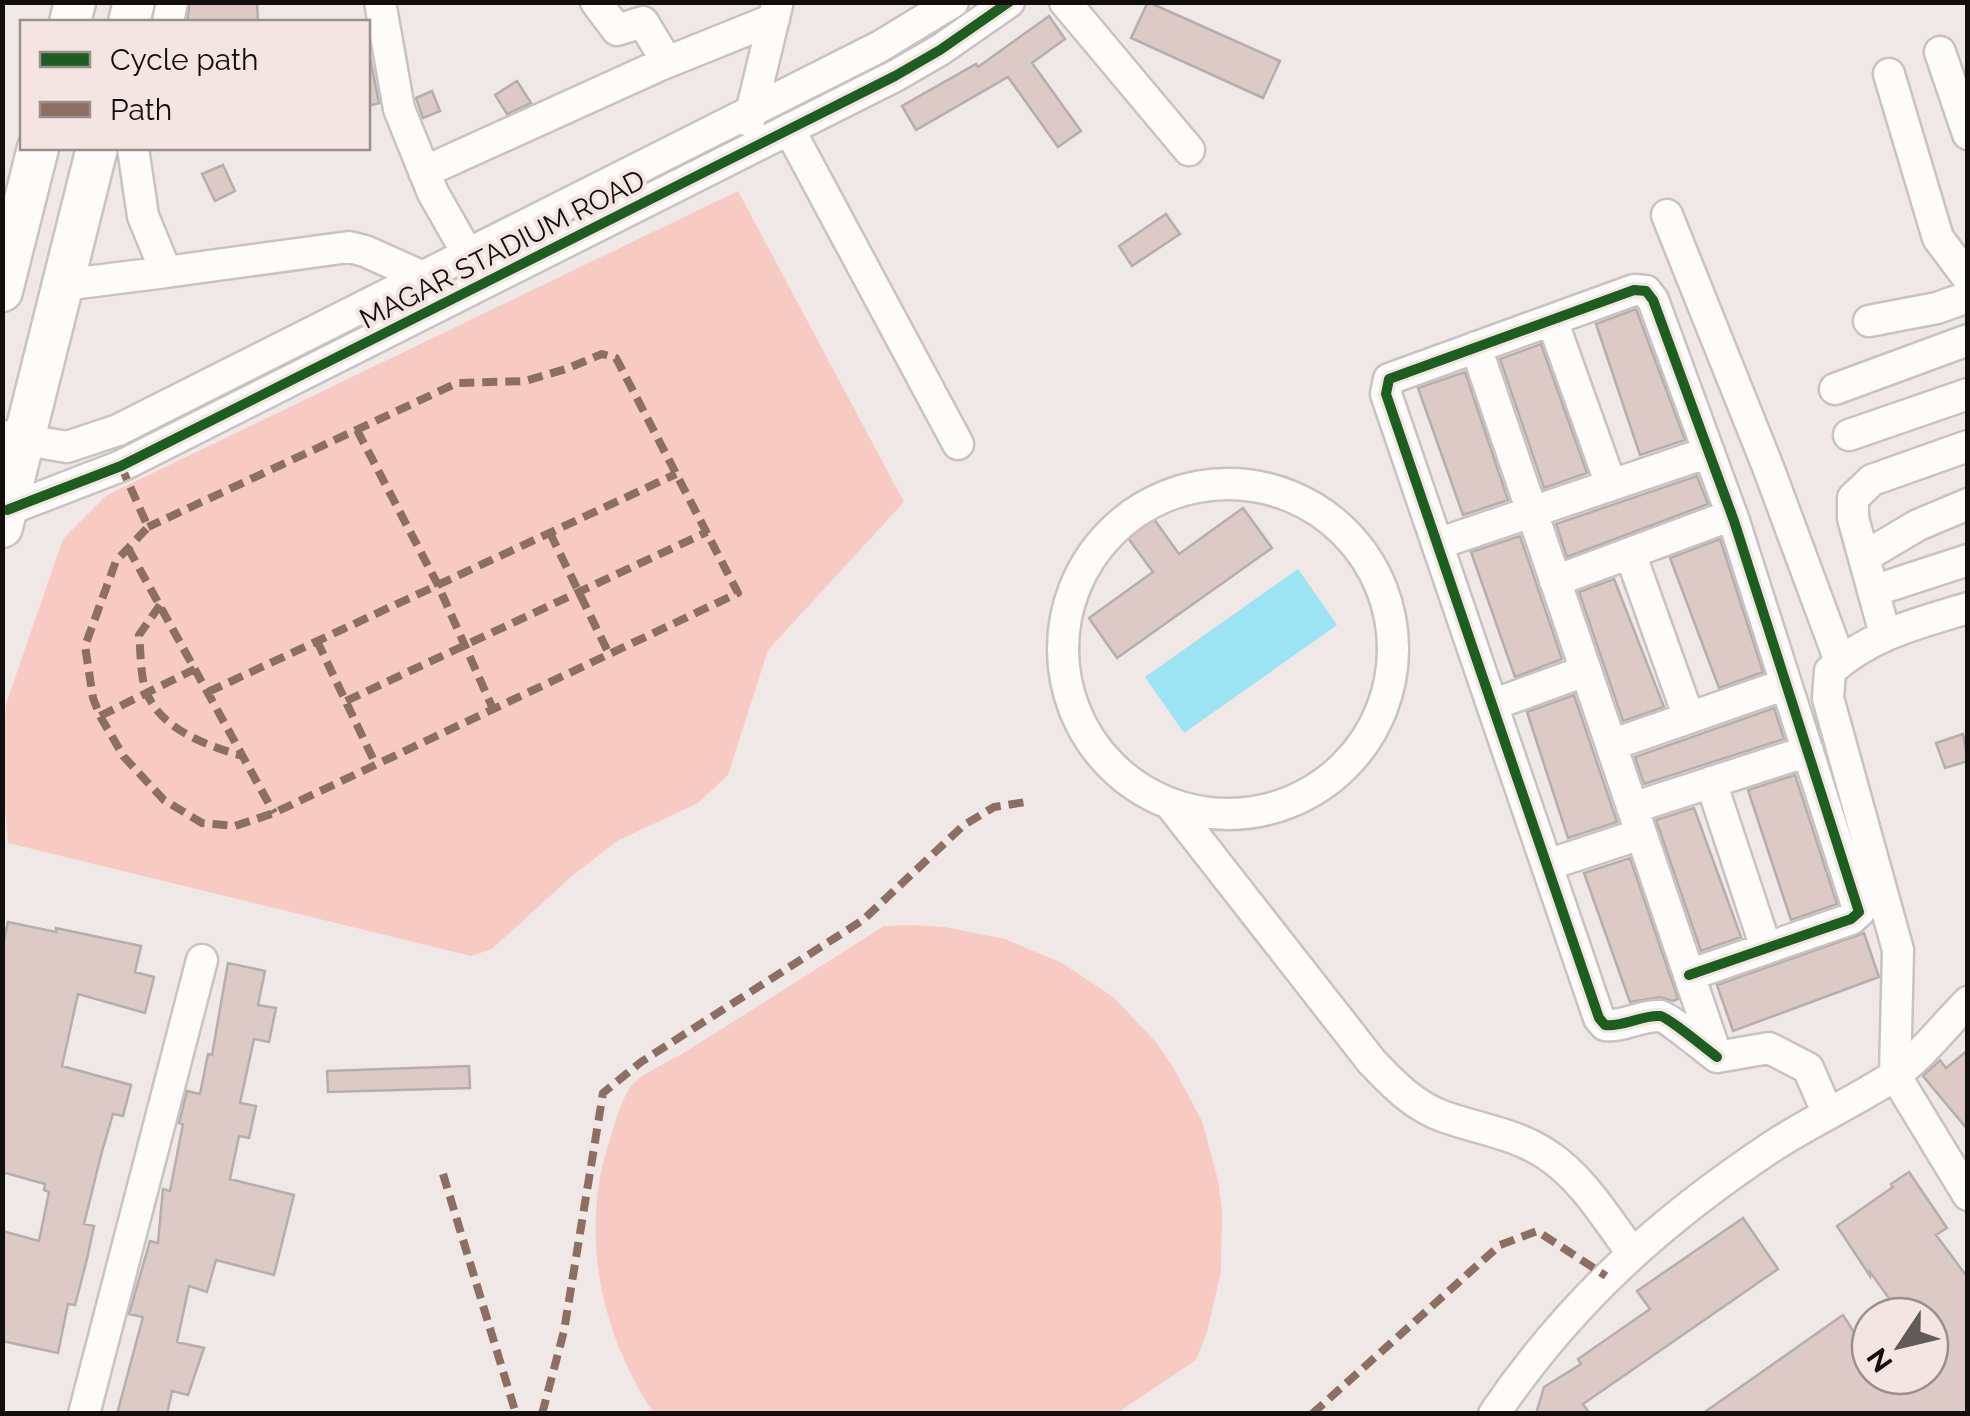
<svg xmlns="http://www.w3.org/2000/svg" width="1970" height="1416" font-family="Raleway,sans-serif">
  <rect width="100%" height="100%" fill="#f0e8e7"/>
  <path fill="#f7cbc3" d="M 738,191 L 904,502 L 768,650 L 728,775 L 698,803 L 617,841 L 572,876 L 492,949 L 471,956 L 8,843 L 2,772 L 6,704 L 63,539 L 107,495 Z
    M 915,925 L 945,927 L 1005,939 L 1062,963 L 1113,997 L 1155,1041 L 1173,1067 L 1202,1121 L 1218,1180 L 1222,1210 L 1221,1272 L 1207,1332 L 1196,1360 L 1117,1413 L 654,1413 C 600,1334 579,1231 610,1139 C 615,1123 620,1104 629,1089 C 639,1074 669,1062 685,1052 C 752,1010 818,968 884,926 Z"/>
  <path fill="#9ce3f3" d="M 1298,569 L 1337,625 L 1184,733 L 1145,677 Z"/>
  <path fill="#ddc9c6" stroke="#b4aead" stroke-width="2.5" d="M 190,2 L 257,2 L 258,22 L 187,22 Z
    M 1148,2 L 1280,61 L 1263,98 L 1131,38 Z
    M 1049,16 L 1065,39 L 1032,63 L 1081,131 L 1058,147 L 1008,77 L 916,130 L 902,106 L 976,64 L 978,67 Z
    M 368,47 L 379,103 L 368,106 Z
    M 517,81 L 531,103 L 507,114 L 495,95 Z
    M 432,91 L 440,111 L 423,118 L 416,98 Z
    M 223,165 L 235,191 L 215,201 L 202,174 Z
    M 1166,214 L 1180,234 L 1132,266 L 1119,246 Z
    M 1636,309 L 1685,440 L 1640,455 L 1596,324 Z
    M 1541,344 L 1587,473 L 1544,488 L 1500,359 Z
    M 1465,372 L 1508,500 L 1463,515 L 1418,388 Z
    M 1697,476 L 1708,504 L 1567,557 L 1556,524 Z
    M 1243,508 L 1272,548 L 1117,658 L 1089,618 L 1153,572 L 1128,538 L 1154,519 L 1179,554 Z
    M 1520,536 L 1562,659 L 1515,677 L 1471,552 Z
    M 1720,539 L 1763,672 L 1719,688 L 1670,558 Z
    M 1614,579 L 1664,707 L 1623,721 L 1579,592 Z
    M 1574,695 L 1617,822 L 1568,838 L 1527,712 Z
    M 1774,708 L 1784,739 L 1644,784 L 1635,757 Z
    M 1963,734 L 1968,761 L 1945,768 L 1936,743 Z
    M 1795,775 L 1837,904 L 1791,920 L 1748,790 Z
    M 1694,808 L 1741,937 L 1701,951 L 1656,820 Z
    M 1630,858 L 1678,999 L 1673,1001 L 1660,997 L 1630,1002 L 1584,873 Z
    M 8,922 L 56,932 L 56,928 L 141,946 L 135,972 L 154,977 L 145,1013 L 78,994 L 62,1066 L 131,1085 L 123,1116 L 113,1114 L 101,1155 L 84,1224 L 94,1226 L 87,1259 L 75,1305 L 68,1304 L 58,1353 L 2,1341 L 2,1231 L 39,1241 L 49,1192 L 44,1190 L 45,1184 L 2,1172 L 2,949 Z
    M 1864,933 L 1879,977 L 1733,1031 L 1717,985 Z
    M 228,963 L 265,971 L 258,1005 L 276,1008 L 269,1042 L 254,1039 L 240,1103 L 256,1106 L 249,1138 L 239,1136 L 230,1179 L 294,1195 L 274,1275 L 216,1260 L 207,1292 L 189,1286 L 177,1342 L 204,1348 L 188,1395 L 172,1391 L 167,1414 L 117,1414 L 143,1317 L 129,1314 L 150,1241 L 158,1243 L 163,1189 L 170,1191 L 183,1124 L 179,1123 L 187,1091 L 200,1094 L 208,1054 L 212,1055 Z
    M 1968,1050 L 1968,1130 L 1923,1076 L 1940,1060 L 1946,1068 Z
    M 469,1066 L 470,1088 L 328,1092 L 327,1071 Z
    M 1909,1172 L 1947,1228 L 1936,1235 L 1968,1278 L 1968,1414 L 1702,1414 L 1843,1315 L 1857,1337 L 1870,1329 L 1870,1376 L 1930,1376 L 1930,1316 L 1902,1316 L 1870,1272 L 1870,1276 L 1837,1226 L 1893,1187 L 1891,1184 Z
    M 1743,1218 L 1778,1269 L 1583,1404 L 1590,1414 L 1536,1414 L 1544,1387 L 1581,1364 L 1578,1359 L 1650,1309 L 1637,1291 Z"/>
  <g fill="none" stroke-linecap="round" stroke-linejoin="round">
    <g stroke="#c8c2c1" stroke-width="35">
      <path id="minor" d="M 380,2 L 399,109 L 433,193 L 478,272
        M 596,2 L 617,30 L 643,22 L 667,62
        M 1065,2 L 1189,150
        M 168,22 L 172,2
        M 1940,52 L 1968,134
        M 1889,74 L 1938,238 L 1968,278
        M 749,121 L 777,5
        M 789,129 L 958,444
        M 133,148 L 143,216 L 166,272 L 349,247 L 365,251 L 423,277
        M 424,172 L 660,65 L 774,19
        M 1667,215 L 1768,467 L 1840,661
        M 63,285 L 166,272
        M 1552,320 L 1611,485
        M 1869,321 L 1937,308 L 1968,297
        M 1476,347 L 1717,1057 L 1769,1048 L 1808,1068 L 1828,1114
        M 1835,389 L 1968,340
        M 1849,435 L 1968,394
        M 2,436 L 67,447 L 118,430 L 879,47 L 953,2
        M1063 649a165 165 0 1 1 330 0a165 165 0 1 1-330 0Z
        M 7,510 L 121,466 L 895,76 L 940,50 L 1009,2
        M 1437,544 L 1709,452
        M 1630,553 L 1689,718
        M 1864,557 L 1918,525 L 1968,504
        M 1555,581 L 1732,515
        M 1873,591 L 1968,560
        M 1968,608 C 1918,623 1869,635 1830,671 L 1828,698 L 1898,950 L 1895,1075 L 1968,1195
        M 1885,634 L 1853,518 L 1853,498 L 1872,480 L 1968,446
        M 1492,705 L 1585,671
        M 1611,745 L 1786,684
        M 1711,782 L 1766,948
        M 1170,804 L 1372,1062 C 1393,1084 1415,1107 1445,1117 C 1479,1129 1516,1134 1546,1154 C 1582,1177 1607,1219 1632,1253
        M 1632,808 L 1808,751
        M 1547,865 L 1641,834
        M 1689,975 L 1851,919 L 1859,912 L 1734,521 L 1653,300 L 1646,291 L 1634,290 L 1389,379 L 1386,394 L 1599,1018 L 1605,1025 C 1624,1027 1641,1015 1660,1016 C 1668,1017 1706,1049 1717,1057
        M 84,1414 L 202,960
        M 1494,1414 C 1570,1302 1660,1221 1773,1146 C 1811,1121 1854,1102 1892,1077 C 1920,1058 1944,1026 1968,1002"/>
    </g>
    <g stroke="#c8c2c1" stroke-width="45">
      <path id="major" d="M 70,22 L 75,2
        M 129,22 L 134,2
        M 2,291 L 38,148
        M 2,527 L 97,148"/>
    </g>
    <use href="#minor" stroke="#fdfcfb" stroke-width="30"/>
    <use href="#major" stroke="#fdfcfb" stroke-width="40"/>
    <path stroke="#8d6e63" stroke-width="8" stroke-dasharray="15 8" stroke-linecap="butt" d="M 357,430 L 438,585 L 493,709
      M 121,466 L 148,527 L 116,561 L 85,646 L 93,698 L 100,716 L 124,757 L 164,800 L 202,823 L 235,826 L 274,813 L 738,593 L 616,358 L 602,354 L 566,369 L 525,381 L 457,383 L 148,527
      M 550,533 L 609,654
      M 128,548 L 274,813
      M 160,605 L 139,635 C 141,652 140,675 146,691 C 160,729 207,746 243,756
      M 317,641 L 376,765
      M 208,692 L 676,474
      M 346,701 L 707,532
      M 100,716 L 195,669
      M 443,1174 L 516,1414
      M 542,1414 L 564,1331 L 603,1093 L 641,1062 L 863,920 L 964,825 L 994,807 L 1026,802
      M 1312,1414 L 1500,1245 L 1537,1231 L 1606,1276"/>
    <g stroke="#f4e5e3" stroke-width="16">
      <path id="cycleway" d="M 7,510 L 121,466 L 895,76 L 940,50 L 1009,2
        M 1689,975 L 1851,919 L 1859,912 L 1734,521 L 1653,300 L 1646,291 L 1634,290 L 1389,379 L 1386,394 L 1599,1018 L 1605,1025 C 1624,1027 1641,1015 1660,1016 C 1668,1017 1706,1049 1717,1057"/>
    </g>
    <use href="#cycleway" stroke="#1b5e20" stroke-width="10"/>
  </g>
  <g text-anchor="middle" stroke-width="8" stroke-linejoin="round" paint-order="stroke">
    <g font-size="28" fill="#120e0d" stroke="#f4e5e3">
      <text transform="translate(502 249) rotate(-27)" y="10">MAGAR STADIUM ROAD</text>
    </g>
  </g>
  <rect width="1970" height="1416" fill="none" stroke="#120e0d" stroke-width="10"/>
  <rect x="20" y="20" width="350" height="130" fill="#f4e5e3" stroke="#9a8f8d" stroke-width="2.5"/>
  <rect x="40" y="52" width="50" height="15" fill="#1b5e20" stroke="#9a8f8d" stroke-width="2.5"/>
  <text x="110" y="70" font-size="30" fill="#120e0d">Cycle path</text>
  <rect x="40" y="102" width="50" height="15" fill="#8d6e63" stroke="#9a8f8d" stroke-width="2.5"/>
  <text x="110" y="120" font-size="30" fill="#120e0d">Path</text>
  <g transform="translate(1900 1346) rotate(235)"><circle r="48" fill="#f4e5e3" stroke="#9a8f8d" stroke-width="2.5"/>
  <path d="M0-8L18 38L0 25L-18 38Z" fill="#605a59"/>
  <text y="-15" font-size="28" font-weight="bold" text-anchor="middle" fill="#120e0d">N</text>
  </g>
</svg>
